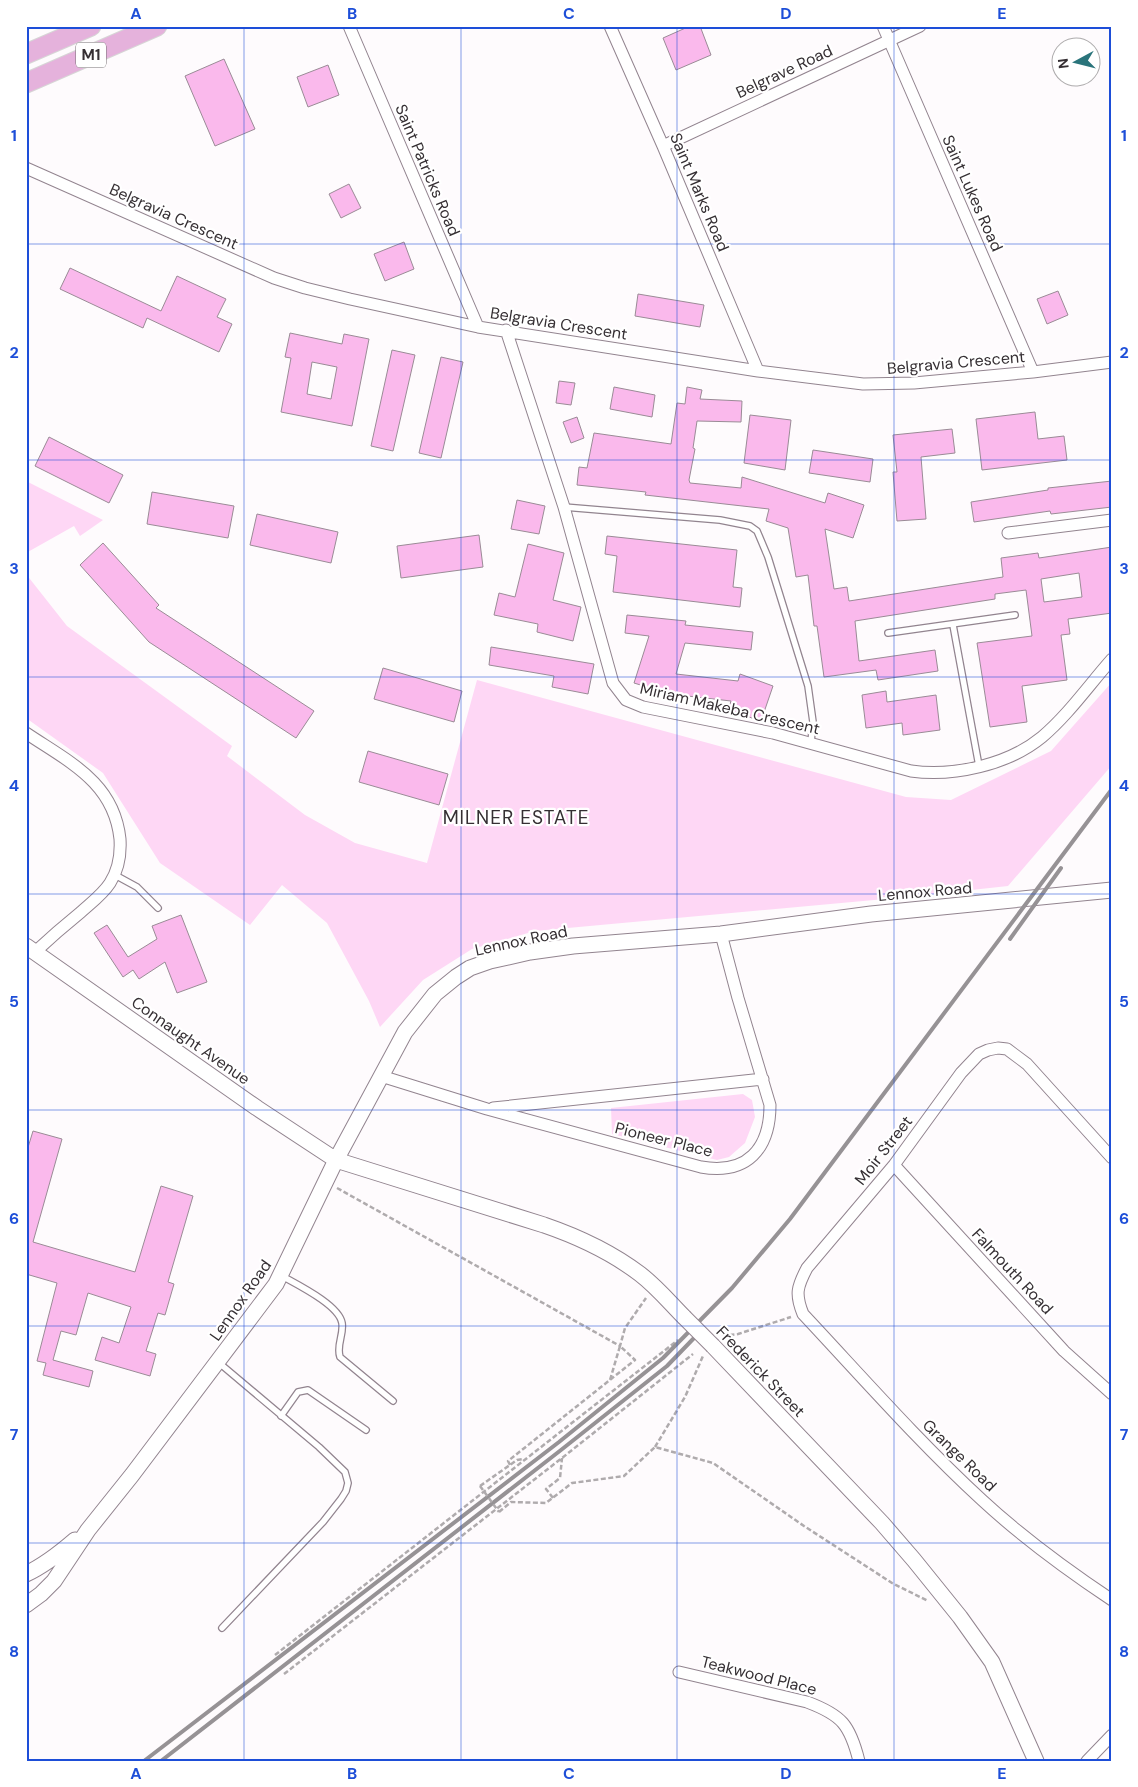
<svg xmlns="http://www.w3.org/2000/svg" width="1138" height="1787" font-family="'DM Sans',sans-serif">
  <rect width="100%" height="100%" fill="#fefbfd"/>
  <path fill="#fed7f5" d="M 26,481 L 103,520 L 80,536 L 74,526 L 26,553 Z
    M 26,574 L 67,626 L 232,746 L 227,756 L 305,815 L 355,843 L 427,863 L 477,680 L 906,797 L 951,800 L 1051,751 L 1112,682 L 1112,765 L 1008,886 L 907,897 L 535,931 L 472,949 L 423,980 L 380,1027 L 369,1001 L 327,923 L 282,885 L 250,925 L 160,863 L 103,773 L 26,718 Z
    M 743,1094 L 752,1100 L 755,1117 L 745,1143 L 729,1157 L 717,1160 L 612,1134 L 611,1108 Z"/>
  <path fill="#fab9ec" stroke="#9a8b96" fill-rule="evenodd" d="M 690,26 L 700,26 L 711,55 L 676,70 L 663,38 Z
    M 224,59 L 255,129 L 215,146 L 185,76 Z
    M 328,65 L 339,95 L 308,107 L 297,77 Z
    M 349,184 L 361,208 L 341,218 L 329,194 Z
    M 404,242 L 414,269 L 385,281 L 374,254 Z
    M 70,268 L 161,311 L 177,276 L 226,299 L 217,317 L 232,324 L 219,352 L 147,318 L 143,328 L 60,289 Z
    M 1058,291 L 1068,315 L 1047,324 L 1037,299 Z
    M 638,294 L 704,305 L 700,327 L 635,316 Z
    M 290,333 L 342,344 L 344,334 L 369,339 L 352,426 L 281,412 L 291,358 L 285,357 ZM 312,362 L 337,367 L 331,399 L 307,394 Z
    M 392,350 L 415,355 L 393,451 L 371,446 Z
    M 441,357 L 463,362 L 441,458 L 419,453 Z
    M 559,381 L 575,383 L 571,405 L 556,403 Z
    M 614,387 L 655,395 L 652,417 L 610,409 Z
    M 687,387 L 702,390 L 700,399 L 742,401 L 741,422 L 697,421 L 693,448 L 695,449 L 689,480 L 690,483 L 741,488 L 742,477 L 825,503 L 828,493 L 864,505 L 853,538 L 825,529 L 834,589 L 847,587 L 849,601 L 1003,577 L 1001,558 L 1038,553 L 1039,558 L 1112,547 L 1112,613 L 1068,619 L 1070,634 L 1061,635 L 1067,680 L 1022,686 L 1027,722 L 990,727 L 977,643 L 1032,636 L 1026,590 L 995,594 L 995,599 L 855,621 L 859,661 L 935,650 L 938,671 L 878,680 L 876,670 L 824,677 L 817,626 L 814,626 L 808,575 L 796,577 L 788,528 L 766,521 L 769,509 L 645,495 L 646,492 L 577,485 L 579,467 L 587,468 L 594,433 L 671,444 L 677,403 L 685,404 ZM 1079,573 L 1082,597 L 1044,602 L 1041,579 Z
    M 1035,412 L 1038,439 L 1064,436 L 1067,460 L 982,470 L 976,419 Z
    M 750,415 L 791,420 L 785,470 L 744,463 Z
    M 577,417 L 584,438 L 571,443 L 563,422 Z
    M 952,429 L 955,453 L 921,457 L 926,519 L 897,521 L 893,472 L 897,472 L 893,435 Z
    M 49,437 L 123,475 L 109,503 L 35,466 Z
    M 813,450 L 873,459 L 870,482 L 809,473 Z
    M 1112,481 L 1112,507 L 1051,514 L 1050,511 L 974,522 L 971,502 L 1048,490 L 1048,488 Z
    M 152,492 L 234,506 L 228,538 L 147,524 Z
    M 517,500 L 545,506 L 539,534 L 511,529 Z
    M 257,514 L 338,532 L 331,563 L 250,545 Z
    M 479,535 L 483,567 L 401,578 L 397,546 Z
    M 607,536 L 737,550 L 733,587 L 742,588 L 740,607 L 613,592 L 617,556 L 605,554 Z
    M 103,543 L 159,605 L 156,608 L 314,711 L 296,738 L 149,642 L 80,565 Z
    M 528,544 L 564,553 L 553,600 L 581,607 L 573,641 L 537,632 L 538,624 L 494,615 L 499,593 L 515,597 Z
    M 627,615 L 686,621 L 685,625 L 753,632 L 751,650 L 685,643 L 676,674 L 738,681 L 740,674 L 773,686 L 761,721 L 728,710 L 731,701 L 670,694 L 634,683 L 649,636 L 625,633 Z
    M 491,647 L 594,664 L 588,694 L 552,687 L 554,676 L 489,665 Z
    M 383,668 L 462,691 L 454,722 L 374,699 Z
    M 886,691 L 887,702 L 936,695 L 940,730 L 903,735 L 902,723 L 866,728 L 862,695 Z
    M 368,751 L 448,774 L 439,805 L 359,782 Z
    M 181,915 L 207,982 L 177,993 L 165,962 L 139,979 L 133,970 L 123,977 L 94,933 L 107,925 L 128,957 L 157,939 L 152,926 Z
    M 33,1131 L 62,1139 L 33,1242 L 135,1272 L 161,1186 L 193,1196 L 168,1282 L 174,1284 L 165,1315 L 158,1313 L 146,1351 L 156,1354 L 150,1376 L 95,1360 L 102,1337 L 119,1343 L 131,1307 L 88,1293 L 76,1335 L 61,1331 L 53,1360 L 93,1371 L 89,1387 L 43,1375 L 46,1363 L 37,1361 L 57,1283 L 26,1274 L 26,1154 Z"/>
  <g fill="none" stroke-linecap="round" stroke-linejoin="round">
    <g stroke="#92848f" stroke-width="8">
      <path id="service" d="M 564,507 L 720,520 L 750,526 L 757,531 L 768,557 L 808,686 L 813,722 L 811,742
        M 953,625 L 979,766
        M 888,633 L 1015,615
        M 115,875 L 137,887 L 158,908
        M 282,1276 C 298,1285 339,1305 342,1323 C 344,1335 336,1345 340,1357 L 393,1401
        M 218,1362 L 319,1447 L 345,1472 L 348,1483 L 346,1491 L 341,1499 L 323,1522 L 222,1628
        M 281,1416 L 298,1392 L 308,1390 L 366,1430"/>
    </g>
    <g stroke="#92848f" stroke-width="13">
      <path id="minor" d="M 349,26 L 478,327
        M 610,26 L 663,146 L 758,371
        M 883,26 L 1033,372
        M 663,146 L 920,26
        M 26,168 L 274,278 L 305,288 L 350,299 L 478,327 L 758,371 L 863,384 L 914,383 L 1033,372 L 1112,362
        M 506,330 L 564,507 L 613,683 L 626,700 L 643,707 L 773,733 L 911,771 C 953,777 1008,765 1042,737 C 1068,715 1089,685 1112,659
        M 1008,533 L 1112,520
        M 26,733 C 69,762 114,782 120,839 C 121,855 119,869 110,883 C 103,894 91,903 81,912 C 65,925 50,938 35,952
        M 381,1076 L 487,1109 L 701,1167 C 747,1175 770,1149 770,1105 L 738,998 L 721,934
        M 493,1108 L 763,1079
        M 1112,1158 L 1027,1064 L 1007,1049 L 998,1048 L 988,1050 L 979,1054 L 961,1073 L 894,1165 L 807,1268 C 797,1287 795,1294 803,1314 C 862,1377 919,1442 982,1500 C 1022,1537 1067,1570 1112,1600
        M 894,1165 L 1064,1351 L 1112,1394
        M 679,1672 L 807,1702 C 842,1715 850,1725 859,1761
        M 1087,1761 L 1112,1735"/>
    </g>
    <g stroke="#92848f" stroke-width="17">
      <path id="tertiary" d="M 26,946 L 257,1108 L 336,1160 L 544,1225 C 579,1237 611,1252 640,1274 C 657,1287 670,1303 684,1317
        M 713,1346 L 882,1523 L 914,1560 L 960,1617 L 992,1662 L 1036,1761
        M 26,1574 C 45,1565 60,1553 75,1540
        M 26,1605 L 41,1594 L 54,1581 L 88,1530 L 132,1475 L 276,1284 L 336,1160 L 405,1032 L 435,994 L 456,977 L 470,968 L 490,961 L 530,952 L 573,946 L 721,934 L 871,914 L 1112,890"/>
    </g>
    <g stroke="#d7d5d6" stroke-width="21">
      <path id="primary" d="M 26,54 L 91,26
        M 26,83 L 157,26"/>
    </g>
    <path stroke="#afabad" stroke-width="2.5" stroke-dasharray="5 2.5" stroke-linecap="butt" d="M 337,1188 L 620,1346 L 625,1328 L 646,1298
      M 722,1336 L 738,1334 L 791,1317
      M 655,1447 L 685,1397 L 703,1356
      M 510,1465 L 508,1461 L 635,1360 L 620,1346 L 610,1380
      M 480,1486 L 517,1460 L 524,1459
      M 553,1498 L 546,1489 L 560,1478 L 562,1458
      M 499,1512 L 511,1502 L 546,1503 L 572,1483 L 624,1476 L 655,1447 L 713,1463 L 804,1526 L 892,1583 L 928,1601
      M 275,1655 L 678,1340
      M 284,1674 L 562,1458 L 693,1354"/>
    <use href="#service" stroke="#fff" stroke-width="5.5"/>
    <use href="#minor" stroke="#fff" stroke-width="11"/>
    <use href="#tertiary" stroke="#fff" stroke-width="15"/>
    <use href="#primary" stroke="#e5b2dc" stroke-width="19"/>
    <path stroke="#969295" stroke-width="4" d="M 1010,939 L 1061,868
      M 144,1761 L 559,1442 L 663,1358 L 732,1288 L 790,1219 L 1112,789
      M 161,1761 L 561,1450 L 667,1366 L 695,1337"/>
    <g stroke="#92848f" stroke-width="17" stroke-linecap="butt">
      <path id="tertiary-bridge" d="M 684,1317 L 713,1346"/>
    </g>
    <path stroke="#afabad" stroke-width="2.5" stroke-dasharray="5 2.5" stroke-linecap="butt" d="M 480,1486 L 499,1512"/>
    <use href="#tertiary-bridge" stroke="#fff" stroke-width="15"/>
  </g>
  <path fill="none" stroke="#1d4ed8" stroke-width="1" stroke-opacity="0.55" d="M 244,26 L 244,1761M 461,26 L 461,1761M 677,26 L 677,1761M 894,26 L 894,1761M 26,244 L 1112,244M 26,460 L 1112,460M 26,677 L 1112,677M 26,894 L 1112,894M 26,1110 L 1112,1110M 26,1326 L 1112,1326M 26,1543 L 1112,1543"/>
  <g text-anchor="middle" stroke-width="4.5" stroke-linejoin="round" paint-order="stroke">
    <rect fill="#fff" stroke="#726d70" stroke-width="1" x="76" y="42.5" width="30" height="25" rx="4"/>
    <g font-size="15" font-weight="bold" fill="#352f33">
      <text x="91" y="60">M1</text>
    </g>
    <g font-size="16" fill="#352f33" stroke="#fff">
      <text transform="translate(784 71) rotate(-25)" y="6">Belgrave Road</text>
      <text transform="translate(428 170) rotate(67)" y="6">Saint Patricks Road</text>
      <text transform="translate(700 192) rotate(67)" y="6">Saint Marks Road</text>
      <text transform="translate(973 193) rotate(66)" y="6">Saint Lukes Road</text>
      <text transform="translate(174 216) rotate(24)" y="6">Belgravia Crescent</text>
      <text transform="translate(559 323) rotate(9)" y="6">Belgravia Crescent</text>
      <text transform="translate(956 362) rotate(-5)" y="6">Belgravia Crescent</text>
      <text transform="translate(730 708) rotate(13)" y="6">Miriam Makeba Crescent</text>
      <text transform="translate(925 891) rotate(-5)" y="6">Lennox Road</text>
      <text transform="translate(521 940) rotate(-12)" y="6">Lennox Road</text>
      <text transform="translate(191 1040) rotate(35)" y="6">Connaught Avenue</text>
      <text transform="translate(664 1139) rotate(14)" y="6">Pioneer Place</text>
      <text transform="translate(883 1150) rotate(-52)" y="6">Moir Street</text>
      <text transform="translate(1013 1271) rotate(47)" y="6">Falmouth Road</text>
      <text transform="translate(240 1300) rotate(-55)" y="6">Lennox Road</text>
      <text transform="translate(761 1371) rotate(46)" y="6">Frederick Street</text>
      <text transform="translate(960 1455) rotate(44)" y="6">Grange Road</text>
      <text transform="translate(759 1675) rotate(14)" y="6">Teakwood Place</text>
    </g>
    <g font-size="19" letter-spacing="1" fill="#352f33" stroke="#fff">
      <text x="516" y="824">MILNER ESTATE</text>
    </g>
  </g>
  <rect width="1138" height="1787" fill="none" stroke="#ffffff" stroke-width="55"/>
  <g transform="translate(1076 62) rotate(263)"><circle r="24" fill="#ffffff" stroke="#aeacad"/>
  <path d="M0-4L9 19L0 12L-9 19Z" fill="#2a747b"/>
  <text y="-8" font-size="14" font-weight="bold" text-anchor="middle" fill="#352f33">N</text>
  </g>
  <rect x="28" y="28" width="1082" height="1732" fill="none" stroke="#1d4ed8" stroke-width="2"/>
  <g font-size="16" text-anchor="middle" font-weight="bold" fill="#1d4ed8">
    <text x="136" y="19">A</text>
    <text x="352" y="19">B</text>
    <text x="569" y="19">C</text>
    <text x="786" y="19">D</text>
    <text x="1002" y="19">E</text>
    <text x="14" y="141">1</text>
    <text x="1124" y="141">1</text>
    <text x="14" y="358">2</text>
    <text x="1124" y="358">2</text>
    <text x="14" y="574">3</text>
    <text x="1124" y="574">3</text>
    <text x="14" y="791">4</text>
    <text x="1124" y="791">4</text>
    <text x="14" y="1007">5</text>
    <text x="1124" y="1007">5</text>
    <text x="14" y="1224">6</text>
    <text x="1124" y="1224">6</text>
    <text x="14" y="1440">7</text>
    <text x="1124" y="1440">7</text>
    <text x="14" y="1657">8</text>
    <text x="1124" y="1657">8</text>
    <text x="136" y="1779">A</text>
    <text x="352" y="1779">B</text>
    <text x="569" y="1779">C</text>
    <text x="786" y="1779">D</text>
    <text x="1002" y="1779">E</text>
  </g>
</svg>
